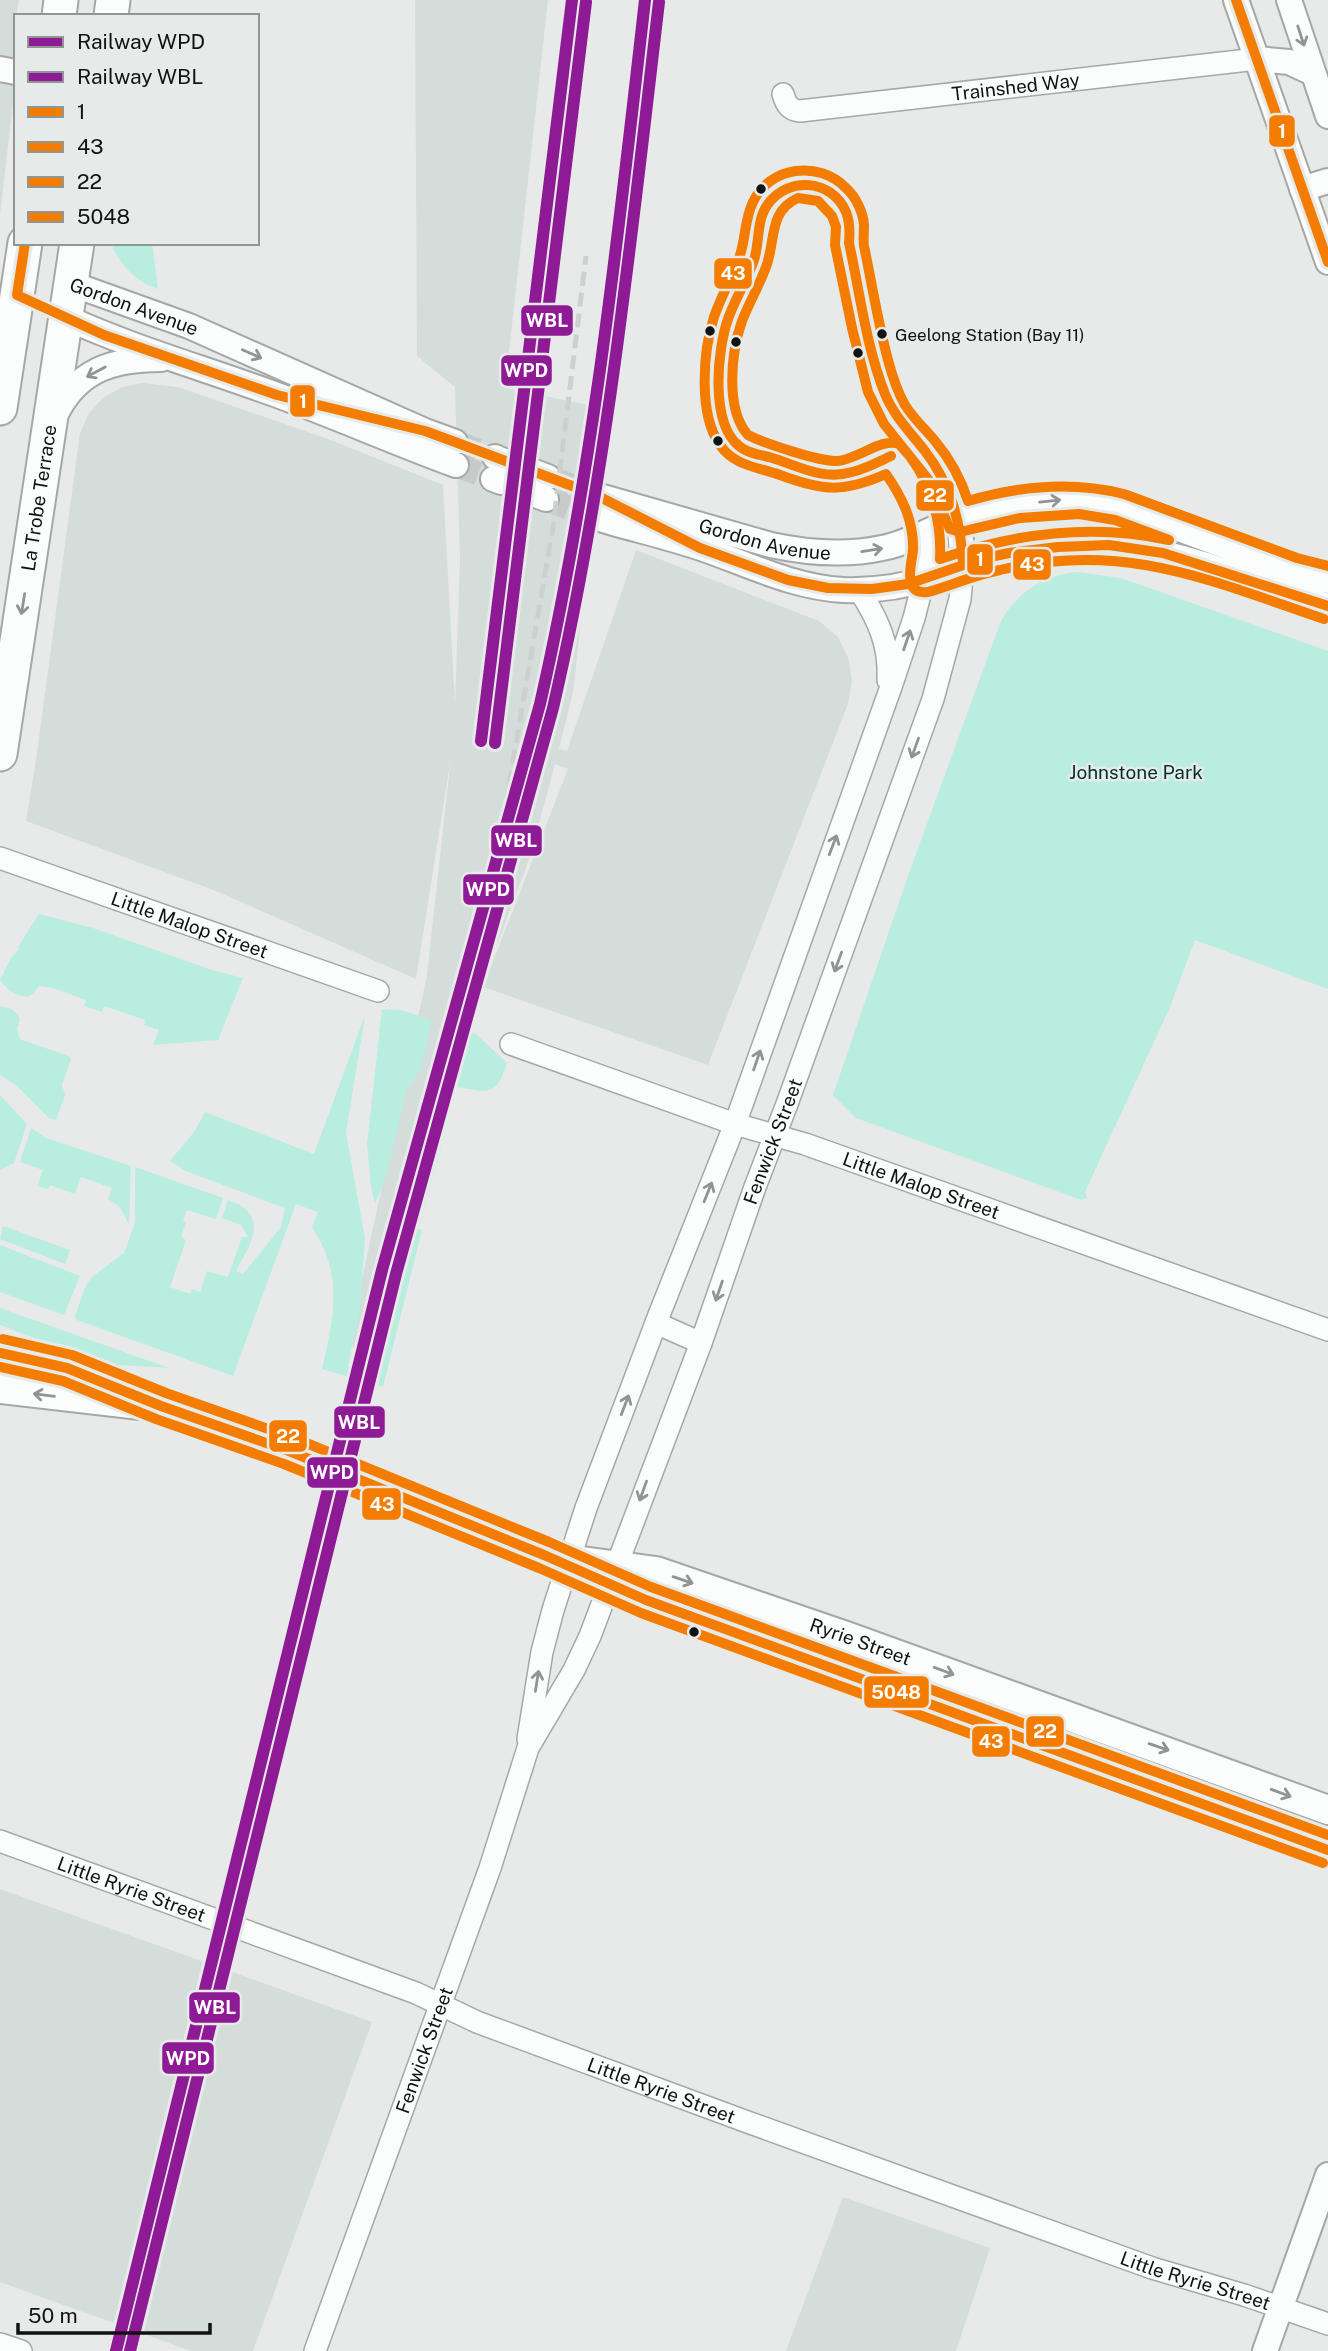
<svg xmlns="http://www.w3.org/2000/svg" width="1328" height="2351" font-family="'Public Sans',sans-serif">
  <rect width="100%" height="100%" fill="#e7eae9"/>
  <path fill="#d4ddda" d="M 0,0 L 19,0 L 13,34 L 15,87 L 0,214 Z
    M 415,0 L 548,0 L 505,388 L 608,409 L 592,520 L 573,693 L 559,749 L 567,751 L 636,550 L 819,621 L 838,637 L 848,657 L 852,680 L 848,704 L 708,1065 L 483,987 L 568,769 L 555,764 L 530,857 L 471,1014 L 376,1357 L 348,1345 L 427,975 L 451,757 L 416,979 L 216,891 L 26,821 L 36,760 L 80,433 L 89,413 L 103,398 L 122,387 L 142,383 L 178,387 L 328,439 L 443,485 L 455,704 L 460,560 L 455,387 L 417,356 Z
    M 0,1889 L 372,2022 L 253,2351 L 191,2351 L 0,2282 Z
    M 843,2197 L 990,2248 L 956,2351 L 786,2351 Z"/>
  <path fill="#b8ede0" d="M 111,243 L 152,243 L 158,289 C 136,282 119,264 111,243 Z
    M 1078,572 L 1121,578 L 1328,651 L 1328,989 L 1195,940 L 1170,1007 L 1085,1192 L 1087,1198 L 1081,1200 L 856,1118 L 833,1095 L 909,873 L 1001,621 C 1017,592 1045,574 1078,572 Z
    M 39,914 L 93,928 L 212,970 L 243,978 L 218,1040 L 153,1045 L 159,1030 L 144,1025 L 145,1020 L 104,1006 L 102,1012 L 84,1006 L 86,1000 L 53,988 L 39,986 C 39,987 32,995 31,995 C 21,1001 5,988 0,980 L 11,958 L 19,949 L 18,947 Z
    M 0,1006 L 12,1009 L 20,1018 L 17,1029 L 20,1039 L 68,1056 L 71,1059 L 62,1085 L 65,1095 L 56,1120 L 49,1118 L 17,1086 L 0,1075 Z
    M 382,1009 L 401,1010 L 431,1020 C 427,1043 425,1071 407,1088 L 387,1174 L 375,1204 L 371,1187 L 367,1144 Z
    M 365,1015 L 346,1133 L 365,1239 L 360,1309 L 348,1366 L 371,1371 L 403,1240 L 462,1030 L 475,1033 L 507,1063 C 496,1098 487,1092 457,1087 L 420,1223 L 413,1227 L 422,1230 L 383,1387 L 322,1369 C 334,1315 344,1276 312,1227 L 318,1212 L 296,1204 L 233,1376 L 77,1320 L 75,1316 L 86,1285 L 92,1277 L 124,1253 L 135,1223 L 135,1167 L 223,1198 L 216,1219 L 187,1210 L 183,1220 L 186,1222 L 181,1237 L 186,1240 L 170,1287 L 190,1294 L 192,1289 L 200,1292 L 207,1271 L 228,1277 L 242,1237 L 248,1237 L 241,1225 L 222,1218 L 228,1200 C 271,1215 251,1243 236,1271 L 243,1274 L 281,1227 L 285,1208 L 186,1171 L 170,1161 L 194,1132 L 205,1112 L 314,1154 Z
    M 0,1095 L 27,1124 L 14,1163 L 0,1170 Z
    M 31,1128 L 46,1138 L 131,1166 L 129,1224 L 119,1206 L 108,1199 L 112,1188 L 81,1177 L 75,1194 L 50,1185 L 48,1189 L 37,1186 L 43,1170 L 20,1162 Z
    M 3,1226 L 70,1250 L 65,1264 L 0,1239 Z
    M 0,1245 L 80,1276 L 64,1315 L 0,1292 Z
    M 0,1308 L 169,1368 L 103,1364 L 0,1325 Z"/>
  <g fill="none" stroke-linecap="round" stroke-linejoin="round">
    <path stroke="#c7cac9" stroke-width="24" stroke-dasharray="24 12" stroke-linecap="butt" d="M 455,442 L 495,457
      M 456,465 L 493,479
      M 548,477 L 596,495
      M 546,499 L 593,517"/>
    <g stroke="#a6a7a7" stroke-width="24">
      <g id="minor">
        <path id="s1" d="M 783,94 C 786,104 789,110 800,111 L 1257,59"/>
        <path d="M 859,590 C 878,619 890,645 888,680"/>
        <path id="s2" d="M 0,858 L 378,991"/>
        <path id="s3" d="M 511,1044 L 735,1124 L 805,1144 L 1328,1330"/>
        <path d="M 656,1323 L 701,1343"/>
        <path d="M 528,1739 L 542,1652 L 553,1610 L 586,1508 L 659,1315 L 735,1124 L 892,684 L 914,618 L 924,579"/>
        <path id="s4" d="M 0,1841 L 416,1993 L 477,2022 L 742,2120 L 1152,2268 L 1244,2295 L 1328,2324"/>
        <path d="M 0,2344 L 21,2351"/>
        <path id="s5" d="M 315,2351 L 490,1868 L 528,1748 L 574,1670 L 590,1636 L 701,1343 L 755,1187 L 787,1104 L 933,699 L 960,599 L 963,565"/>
      </g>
    </g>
    <g stroke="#a6a7a7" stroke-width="28">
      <g id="tertiary">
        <path d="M 1236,0 L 1328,262"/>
        <path d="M 1289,0 L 1328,116"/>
        <path d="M 1257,59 L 1289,62 L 1313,73"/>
        <path d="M 0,69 L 16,72"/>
        <path d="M 1302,189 L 1328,181"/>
        <path id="s6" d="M 72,284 L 189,326 L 425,431 L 455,442"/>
        <path d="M 67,318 C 135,349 207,369 277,395 C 337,417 396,443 456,465"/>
        <path d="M 54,418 C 76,370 112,359 161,359"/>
        <path d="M 495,457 L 504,461"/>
        <path d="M 524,468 L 548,477"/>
        <path d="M 493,479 L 501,482"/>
        <path d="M 522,490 L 546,499"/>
        <path id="s7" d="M 596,495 L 771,545 C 808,553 845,556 882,548 C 909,543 931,528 957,519 C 1003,502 1072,493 1119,507 L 1293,571 L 1328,581"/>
        <path d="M 593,517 C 629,528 665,536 701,548 C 748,564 792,587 843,590 C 874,591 907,586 937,576 C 961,568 983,558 1008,554 C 1047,546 1090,542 1130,547 C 1195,556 1265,586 1328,606"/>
        <path d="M 959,518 L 963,565"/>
        <path d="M 924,579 L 927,532"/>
        <path d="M 1265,2351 L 1328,2175"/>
      </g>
    </g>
    <g stroke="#a6a7a7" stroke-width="32">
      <g id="secondary">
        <path d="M 0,1353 L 67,1368 L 115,1386 L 161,1406 L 289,1451 L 544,1555 L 646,1600 L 1328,1850"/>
        <path d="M 0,1389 L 140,1405"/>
        <path id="s8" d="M 575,1560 L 656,1571 L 846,1636 L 1328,1810"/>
      </g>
    </g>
    <g stroke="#a6a7a7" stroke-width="37">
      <g id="trunk">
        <path d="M 59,16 L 61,0"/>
        <path d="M 111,16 L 113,0"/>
        <path d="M 0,408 L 25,243"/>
        <path id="s9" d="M 0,754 L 77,243"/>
      </g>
    </g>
    <use href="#minor" stroke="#fbfcfc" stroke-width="21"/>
    <use href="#tertiary" stroke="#fbfcfc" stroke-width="24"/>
    <use href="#secondary" stroke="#fbfcfc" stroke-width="28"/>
    <use href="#trunk" stroke="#fbfcfc" stroke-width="33"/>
    <path stroke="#ced0d0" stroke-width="5" stroke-dasharray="14 7" stroke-linecap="butt" d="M 495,867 L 553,527 L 586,256"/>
    <g stroke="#e6ebe9" stroke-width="16">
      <path id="bus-1" d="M 1236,0 L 1328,262
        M 25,243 L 17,295 L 104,335 L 277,395 L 425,431 L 455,442 L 596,495 L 700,548 L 788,580 L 828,588 L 872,589 L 908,584 L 981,559 L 1009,553 L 1058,547 L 1109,545 L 1163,553 L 1328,606
        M 891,456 C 878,462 865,469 852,472 C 822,481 797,465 769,457 C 760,455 747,453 739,446 C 710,423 717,350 728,319 C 735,299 747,280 754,260 C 760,242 756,220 768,204 C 788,176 832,179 846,212 C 850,222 850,232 849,243 C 860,293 866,346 885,394 C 894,416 910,432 925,451 C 951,485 961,522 963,565"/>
    </g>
    <g stroke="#e6ebe9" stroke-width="16">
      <path id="bus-2" d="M 1324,619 C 1208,580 1126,541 1000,570 C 975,575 952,585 928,592 C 920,593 913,591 911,583 C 908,574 912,560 913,550 C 914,521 902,497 886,474 C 843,493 823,491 780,475 C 758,467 734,466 720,445 C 698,414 703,351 714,317 C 721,296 732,278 739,258 C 746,240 744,220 753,202 C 770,166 819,160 846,188 C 856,197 863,212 864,225 C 864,233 863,239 864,246 C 872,284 878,323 888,360 C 892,375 897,391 905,405 C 913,418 925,429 935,441 C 950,459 961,479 968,501 C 1019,486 1072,481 1124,494 L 1297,558 L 1328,566
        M 0,1367 L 63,1381 L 156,1419 L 284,1464 L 539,1568 L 641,1613 L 1323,1863"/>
    </g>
    <g stroke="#e6ebe9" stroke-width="16">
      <path id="bus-3" d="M 798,198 L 818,201 L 832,216 L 836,227 L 835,245 L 852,328 L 868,392 L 884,424 L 928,479 L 950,529 L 960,532 L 1020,518 L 1079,514 L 1115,520 L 1169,540 C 1092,523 1015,533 940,559 C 942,518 929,474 899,444 C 882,437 857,460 837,461 C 821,462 763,443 748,435 C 725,409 731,352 742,321 C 749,303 759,286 766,267 C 776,241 768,211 798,198 Z
        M 3,1339 L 72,1355 L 166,1393 L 294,1438 L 549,1542 L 651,1587 L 1328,1835"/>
    </g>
    <g stroke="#e6ebe9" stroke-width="16">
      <path id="bus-4" d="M 0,1353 L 67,1368 L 161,1406 L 289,1451 L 544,1555 L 646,1600 L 1328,1850"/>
    </g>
    <use href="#bus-1" stroke="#f37c01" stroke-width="10"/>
    <use href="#bus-2" stroke="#f37c01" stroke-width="10"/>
    <use href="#bus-3" stroke="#f37c01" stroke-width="10"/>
    <use href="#bus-4" stroke="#f37c01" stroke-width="10"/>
    <g stroke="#e6ebe9" stroke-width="18">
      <path id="rail-1" d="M 481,741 L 572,0
        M 116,2351 L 382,1270 L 540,704 C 593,472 618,236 645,0"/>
    </g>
    <g stroke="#e6ebe9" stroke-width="18">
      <path id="rail-2" d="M 495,743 L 586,2
        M 130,2351 L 396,1274 L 553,708 C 607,475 631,239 659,2"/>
    </g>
    <use href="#rail-1" stroke="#8f1a95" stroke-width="12"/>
    <use href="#rail-2" stroke="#8f1a95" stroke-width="12"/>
  </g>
  <defs><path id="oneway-shaft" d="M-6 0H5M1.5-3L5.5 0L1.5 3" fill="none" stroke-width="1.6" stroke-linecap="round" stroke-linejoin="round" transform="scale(1.75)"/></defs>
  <g stroke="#929393">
    <use href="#oneway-shaft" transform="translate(1301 36) rotate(72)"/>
    <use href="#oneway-shaft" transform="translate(252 354) rotate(24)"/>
    <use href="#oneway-shaft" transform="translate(96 372) rotate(152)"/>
    <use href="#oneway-shaft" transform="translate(1050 501) rotate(-6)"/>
    <use href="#oneway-shaft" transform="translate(872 550) rotate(-9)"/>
    <use href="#oneway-shaft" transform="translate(23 604) rotate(99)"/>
    <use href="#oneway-shaft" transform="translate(907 640) rotate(-71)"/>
    <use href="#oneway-shaft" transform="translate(915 748) rotate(110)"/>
    <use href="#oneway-shaft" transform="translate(833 845) rotate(-69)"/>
    <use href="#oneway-shaft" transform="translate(838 962) rotate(110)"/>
    <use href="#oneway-shaft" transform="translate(757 1060) rotate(-71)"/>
    <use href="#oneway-shaft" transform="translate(708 1192) rotate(-68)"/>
    <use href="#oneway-shaft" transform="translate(719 1291) rotate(109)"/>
    <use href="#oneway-shaft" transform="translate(44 1395) rotate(-173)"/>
    <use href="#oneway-shaft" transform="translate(625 1405) rotate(-69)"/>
    <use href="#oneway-shaft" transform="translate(643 1491) rotate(110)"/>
    <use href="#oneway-shaft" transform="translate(683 1580) rotate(19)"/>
    <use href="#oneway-shaft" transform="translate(944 1671) rotate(20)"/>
    <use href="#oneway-shaft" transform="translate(537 1681) rotate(-81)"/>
    <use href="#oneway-shaft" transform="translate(1159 1747) rotate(19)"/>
    <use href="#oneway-shaft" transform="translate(1281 1793) rotate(20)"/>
  </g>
  <g fill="#111312" stroke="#e6ebe9" stroke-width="2.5">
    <circle cx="761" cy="189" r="6"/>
    <circle cx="710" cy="331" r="6"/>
    <circle cx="882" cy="334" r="6"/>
    <circle cx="736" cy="342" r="6"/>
    <circle cx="858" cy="353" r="6"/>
    <circle cx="718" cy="441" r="6"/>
    <circle cx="694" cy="1632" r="6"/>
  </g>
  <g text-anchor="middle" stroke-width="5" stroke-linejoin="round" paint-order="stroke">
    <g font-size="17" fill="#111312" stroke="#e6ebe9" text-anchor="start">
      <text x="895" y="341">Geelong Station (Bay 11)</text>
    </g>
    <g font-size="19" fill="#111312" stroke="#e6ebe9">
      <text dy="7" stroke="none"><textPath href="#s1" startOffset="243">Trainshed Way</textPath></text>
      <text dy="7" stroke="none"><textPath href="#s6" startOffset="66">Gordon Avenue</textPath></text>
      <text dy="7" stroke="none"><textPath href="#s9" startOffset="259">La Trobe Terrace</textPath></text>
      <text dy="7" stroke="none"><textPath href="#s7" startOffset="175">Gordon Avenue</textPath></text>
      <text dy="7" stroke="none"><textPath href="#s2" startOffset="201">Little Malop Street</textPath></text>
      <text dy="7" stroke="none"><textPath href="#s5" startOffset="1295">Fenwick Street</textPath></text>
      <text dy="7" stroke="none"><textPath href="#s3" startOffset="434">Little Malop Street</textPath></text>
      <text dy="7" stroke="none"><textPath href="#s8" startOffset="298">Ryrie Street</textPath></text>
      <text dy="7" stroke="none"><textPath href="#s4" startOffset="140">Little Ryrie Street</textPath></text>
      <text dy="7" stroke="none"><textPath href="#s5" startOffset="320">Fenwick Street</textPath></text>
      <text dy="7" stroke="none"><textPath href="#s4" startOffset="707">Little Ryrie Street</textPath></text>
      <text dy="7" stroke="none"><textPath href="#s4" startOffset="1274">Little Ryrie Street</textPath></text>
    </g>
    <g font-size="19" fill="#003228" stroke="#e6ebe9">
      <text x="1136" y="779">Johnstone Park</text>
    </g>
  </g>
  <g stroke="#e6ebe9" stroke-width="2.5">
    <rect x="1268" y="114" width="28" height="34" rx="7" fill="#f37c01"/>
    <rect x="713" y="257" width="40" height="33" rx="7" fill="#f37c01"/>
    <rect x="520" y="304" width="54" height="33" rx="7" fill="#8f1a95"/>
    <rect x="500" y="354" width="53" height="33" rx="7" fill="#8f1a95"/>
    <rect x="289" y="384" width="27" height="34" rx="7" fill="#f37c01"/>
    <rect x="915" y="479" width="40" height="33" rx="7" fill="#f37c01"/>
    <rect x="966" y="543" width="28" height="33" rx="7" fill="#f37c01"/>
    <rect x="1012" y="548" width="40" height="33" rx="7" fill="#f37c01"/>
    <rect x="490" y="824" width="53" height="33" rx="7" fill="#8f1a95"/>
    <rect x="462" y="873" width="53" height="33" rx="7" fill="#8f1a95"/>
    <rect x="333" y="1405" width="53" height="34" rx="7" fill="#8f1a95"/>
    <rect x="268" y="1419" width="40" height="34" rx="7" fill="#f37c01"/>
    <rect x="306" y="1456" width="53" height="33" rx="7" fill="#8f1a95"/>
    <rect x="361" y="1487" width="41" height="34" rx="7" fill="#f37c01"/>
    <rect x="863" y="1675" width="67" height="34" rx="7" fill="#f37c01"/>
    <rect x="1025" y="1715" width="40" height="33" rx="7" fill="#f37c01"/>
    <rect x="971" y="1725" width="40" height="33" rx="7" fill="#f37c01"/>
    <rect x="188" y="1991" width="53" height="33" rx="7" fill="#8f1a95"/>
    <rect x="161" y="2041" width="54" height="34" rx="7" fill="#8f1a95"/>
  </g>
  <g font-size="19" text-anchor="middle" font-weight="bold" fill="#fff">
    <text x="1282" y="138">1</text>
    <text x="733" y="280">43</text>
    <text x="547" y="327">WBL</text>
    <text x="526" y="377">WPD</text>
    <text x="303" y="408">1</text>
    <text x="935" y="502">22</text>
    <text x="980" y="566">1</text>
    <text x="1032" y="571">43</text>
    <text x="516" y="847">WBL</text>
    <text x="488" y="896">WPD</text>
    <text x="359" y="1429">WBL</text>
    <text x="288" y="1443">22</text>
    <text x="332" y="1479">WPD</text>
    <text x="382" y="1511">43</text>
    <text x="896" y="1699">5048</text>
    <text x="1045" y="1738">22</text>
    <text x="991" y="1748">43</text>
    <text x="215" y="2014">WBL</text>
    <text x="188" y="2065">WPD</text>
  </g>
  <rect x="14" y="14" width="245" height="231" fill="#e6ebe9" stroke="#919593" stroke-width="2"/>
  <rect x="28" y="37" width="35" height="10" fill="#8f1a95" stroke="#919593" stroke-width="2"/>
  <text x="77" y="49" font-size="21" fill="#111312">Railway WPD</text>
  <rect x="28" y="72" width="35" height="10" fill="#8f1a95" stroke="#919593" stroke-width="2"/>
  <text x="77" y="84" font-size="21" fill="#111312">Railway WBL</text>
  <rect x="28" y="107" width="35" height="10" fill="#f37c01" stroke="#919593" stroke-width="2"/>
  <text x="77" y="119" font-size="21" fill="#111312">1</text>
  <rect x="28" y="142" width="35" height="10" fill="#f37c01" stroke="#919593" stroke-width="2"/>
  <text x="77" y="154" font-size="21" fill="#111312">43</text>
  <rect x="28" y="177" width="35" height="10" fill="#f37c01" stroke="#919593" stroke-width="2"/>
  <text x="77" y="189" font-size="21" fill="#111312">22</text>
  <rect x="28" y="212" width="35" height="10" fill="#f37c01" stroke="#919593" stroke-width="2"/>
  <text x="77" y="224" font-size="21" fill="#111312">5048</text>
  <path d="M18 2323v10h192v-10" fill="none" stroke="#111312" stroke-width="3.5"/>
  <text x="28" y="2323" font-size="21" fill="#111312" stroke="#e6ebe9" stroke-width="5" paint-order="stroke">50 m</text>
</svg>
